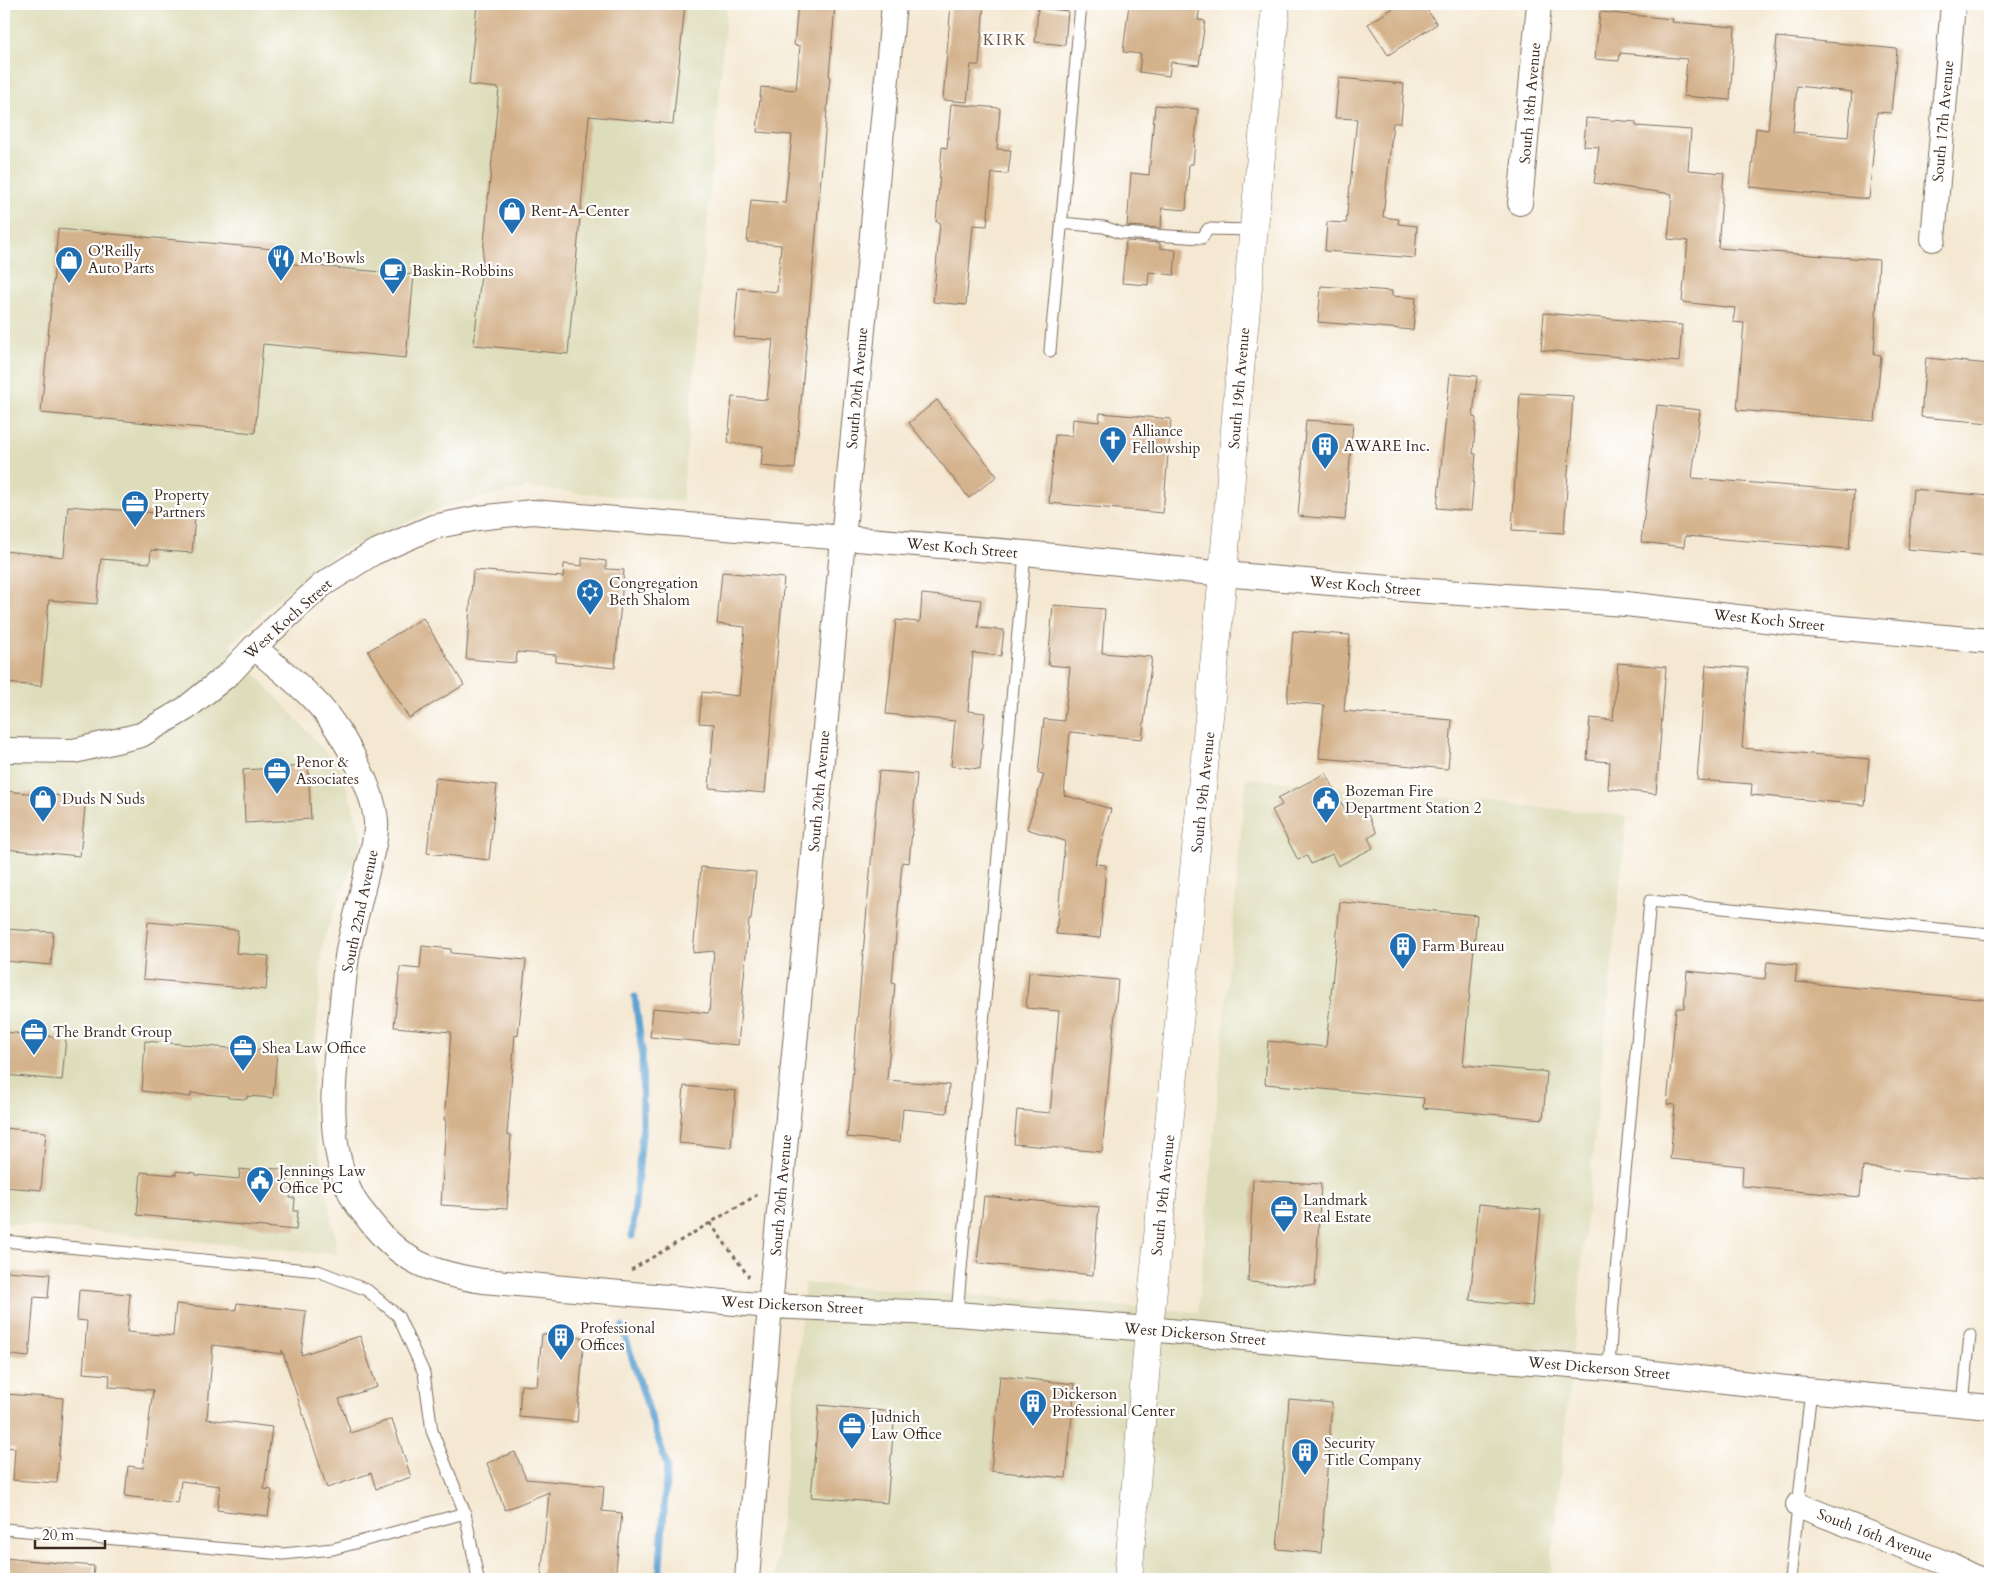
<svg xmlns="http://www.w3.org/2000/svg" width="1994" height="1583" font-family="Cardo,serif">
  <rect width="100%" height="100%" fill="#fff"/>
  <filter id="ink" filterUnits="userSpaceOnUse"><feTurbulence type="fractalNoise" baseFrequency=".02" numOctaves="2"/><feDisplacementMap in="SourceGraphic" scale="10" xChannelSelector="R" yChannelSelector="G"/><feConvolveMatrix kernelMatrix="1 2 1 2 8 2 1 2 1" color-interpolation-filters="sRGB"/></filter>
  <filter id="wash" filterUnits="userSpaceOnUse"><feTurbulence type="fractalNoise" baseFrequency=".0096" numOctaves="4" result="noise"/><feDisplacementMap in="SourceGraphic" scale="20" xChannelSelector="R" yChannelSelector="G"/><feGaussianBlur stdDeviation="1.12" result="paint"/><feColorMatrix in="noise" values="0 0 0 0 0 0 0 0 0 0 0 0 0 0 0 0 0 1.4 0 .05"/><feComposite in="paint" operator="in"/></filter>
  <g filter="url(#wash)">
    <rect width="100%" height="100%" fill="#f4e8d2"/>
    <path fill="#deddbb" d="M 4,4 L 727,4 L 682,502 L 527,488 L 445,506 L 336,553 L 274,602 L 230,645 L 341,769 L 363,839 L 323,940 L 311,1108 L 338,1255 L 4,1223 Z
      M 1246,778 L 1627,816 L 1550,1579 L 775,1579 L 805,1283 L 1198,1312 Z"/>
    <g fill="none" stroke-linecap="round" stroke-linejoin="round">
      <path stroke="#5ea3d3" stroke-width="7" d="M 632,1236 L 643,1125 L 642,1052 L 635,997
        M 622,1327 L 667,1466 L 659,1579"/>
    </g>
    <g id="blocks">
      <path fill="#d4b28c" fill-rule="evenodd" d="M 477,4 L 685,4 L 673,124 L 589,116 L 568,354 L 474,345 L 499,88 L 469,85 Z
        M 798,4 L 835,6 L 829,76 L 830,76 L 795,469 L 761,466 L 763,446 L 728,443 L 732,397 L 767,400 L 773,340 L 734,337 L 738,288 L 777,292 L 781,245 L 747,242 L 751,200 L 785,203 L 792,135 L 757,132 L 761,87 L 796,90 L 800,46 L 794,45 Z
        M 951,4 L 984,4 L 979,65 L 971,65 L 967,102 L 943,100 Z
        M 1129,4 L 1200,4 L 1198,20 L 1205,21 L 1199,65 L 1171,62 L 1169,76 L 1139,72 L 1141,54 L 1123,52 Z
        M 1400,4 L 1423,4 L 1437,24 L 1388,55 L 1368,24 Z
        M 1038,8 L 1068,11 L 1065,45 L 1035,42 Z
        M 1600,12 L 1673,19 L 1672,22 L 1735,27 L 1730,100 L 1684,96 L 1687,59 L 1620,53 L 1619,61 L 1595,59 Z
        M 1777,37 L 1897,49 L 1891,113 L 1877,112 L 1869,199 L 1750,187 L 1756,128 L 1768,130 ZM 1797,86 L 1852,92 L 1848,137 L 1793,132 Z
        M 1339,78 L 1404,84 L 1401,123 L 1393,123 L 1383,217 L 1399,219 L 1398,224 L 1417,226 L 1415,258 L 1325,251 L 1327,222 L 1346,223 L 1357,119 L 1335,118 Z
        M 951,104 L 1000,108 L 997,149 L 1011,150 L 1008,174 L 992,173 L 987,226 L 973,225 L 966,305 L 933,302 L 940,222 L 936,222 L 942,147 L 947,148 Z
        M 1155,105 L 1198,109 L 1193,164 L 1189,164 L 1186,210 L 1162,208 L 1161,228 L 1127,226 L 1131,173 L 1149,175 Z
        M 1586,118 L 1636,122 L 1636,126 L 1691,130 L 1688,170 L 1724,173 L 1718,248 L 1879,260 L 1874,354 L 1881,355 L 1875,421 L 1737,410 L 1744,323 L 1733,322 L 1735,308 L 1682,302 L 1688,241 L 1668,239 L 1672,194 L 1594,183 L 1599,147 L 1584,146 Z
        M 58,229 L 273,249 L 272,262 L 414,275 L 406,358 L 263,344 L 255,433 L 41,413 Z
        M 1126,241 L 1160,243 L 1160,248 L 1176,250 L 1174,275 L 1149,272 L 1148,285 L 1122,283 Z
        M 1321,286 L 1392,291 L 1392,296 L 1416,298 L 1413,330 L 1318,322 Z
        M 1544,313 L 1682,325 L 1679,362 L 1541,350 Z
        M 1926,358 L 1990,364 L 1990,423 L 1921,417 Z
        M 1450,374 L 1477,376 L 1473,417 L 1476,418 L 1473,454 L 1476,454 L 1471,511 L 1437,508 Z
        M 1520,393 L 1573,396 L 1564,533 L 1512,530 Z
        M 937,400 L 997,476 L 969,498 L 909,423 Z
        M 1657,405 L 1700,410 L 1692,478 L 1854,491 L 1849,549 L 1685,536 L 1684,547 L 1641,542 Z
        M 1100,413 L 1171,419 L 1163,513 L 1049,503 L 1055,435 L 1072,436 L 1073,419 L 1099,422 Z
        M 1306,420 L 1353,423 L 1345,520 L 1298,516 Z
        M 1913,489 L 1990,496 L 1990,556 L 1908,549 Z
        M 68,506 L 195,516 L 192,553 L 151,550 L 150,563 L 101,559 L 97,604 L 49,600 L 41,686 L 4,683 L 4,551 L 64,557 Z
        M 582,558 L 606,561 L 606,569 L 624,570 L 615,668 L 556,662 L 556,655 L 517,652 L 516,663 L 466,659 L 473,570 L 563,577 L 564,564 L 582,566 Z
        M 722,572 L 784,578 L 765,793 L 709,788 L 714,724 L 699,723 L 702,692 L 739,696 L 745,627 L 717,624 Z
        M 922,594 L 981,600 L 978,628 L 1004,630 L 1001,656 L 973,653 L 968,711 L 985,713 L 980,769 L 951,766 L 955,721 L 886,714 L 896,620 L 920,622 Z
        M 1053,605 L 1105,609 L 1102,653 L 1152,657 L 1142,739 L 1070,732 L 1064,795 L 1111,809 L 1095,864 L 1106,865 L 1100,938 L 1056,934 L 1065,841 L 1027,829 L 1044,774 L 1038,773 L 1044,719 L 1064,721 L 1070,667 L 1048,665 Z
        M 423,618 L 464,685 L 409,718 L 368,651 Z
        M 1293,631 L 1350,635 L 1344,711 L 1452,720 L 1448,769 L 1319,758 L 1324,705 L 1287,702 Z
        M 1618,663 L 1666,667 L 1656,794 L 1608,789 L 1610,762 L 1587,760 L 1590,718 L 1613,720 Z
        M 1706,665 L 1748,668 L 1742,748 L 1869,759 L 1865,805 L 1751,795 L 1752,784 L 1697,780 Z
        M 308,766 L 311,819 L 245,823 L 243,770 Z
        M 879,771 L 917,774 L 909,863 L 902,862 L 892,983 L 895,984 L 887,1080 L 949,1085 L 947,1113 L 903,1109 L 900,1142 L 847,1137 Z
        M 1326,773 L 1348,816 L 1364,807 L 1377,833 L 1368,838 L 1373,848 L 1338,866 L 1332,854 L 1311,864 L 1307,856 L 1298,860 L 1272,810 L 1282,805 L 1278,798 Z
        M 435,778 L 497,785 L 489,860 L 427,853 Z
        M 4,791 L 86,798 L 80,856 L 4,849 Z
        M 701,867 L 756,872 L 751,920 L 749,920 L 738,1045 L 650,1037 L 653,1008 L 709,1013 L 714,951 L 693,953 Z
        M 1340,902 L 1477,915 L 1463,1065 L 1547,1072 L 1543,1119 L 1423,1108 L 1424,1098 L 1265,1084 L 1268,1041 L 1326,1047 Z
        M 148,922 L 238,930 L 236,953 L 269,956 L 266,990 L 143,979 Z
        M 4,929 L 53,932 L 51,965 L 4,961 Z
        M 422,946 L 451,949 L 451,953 L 526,960 L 518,1036 L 515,1035 L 507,1135 L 511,1135 L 507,1209 L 441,1205 L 446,1120 L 444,1120 L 451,1032 L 394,1027 L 400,967 L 420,969 Z
        M 1767,962 L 1797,965 L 1795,982 L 1990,1000 L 1990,1179 L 1863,1167 L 1860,1197 L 1742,1186 L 1743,1166 L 1670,1159 L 1675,1105 L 1667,1104 L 1676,1008 L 1684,1008 L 1687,971 L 1765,979 Z
        M 1029,972 L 1118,980 L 1102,1152 L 1014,1144 L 1017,1110 L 1050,1113 L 1059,1011 L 1026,1008 Z
        M 4,1032 L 66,1038 L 62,1080 L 4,1075 Z
        M 145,1041 L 277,1052 L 273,1098 L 247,1096 L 247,1099 L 228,1098 L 228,1096 L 191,1093 L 191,1097 L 142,1091 Z
        M 684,1086 L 736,1091 L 731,1148 L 679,1143 Z
        M 4,1128 L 46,1132 L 41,1190 L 4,1187 Z
        M 265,1168 L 289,1170 L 287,1184 L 291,1184 L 290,1198 L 295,1198 L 294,1211 L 298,1211 L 296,1230 L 137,1215 L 141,1172 L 176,1175 L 176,1171 L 196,1173 L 196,1175 L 239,1179 L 240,1169 L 265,1172 Z
        M 1253,1180 L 1321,1184 L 1315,1286 L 1248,1282 Z
        M 984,1196 L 1099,1207 L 1093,1275 L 977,1263 Z
        M 1479,1204 L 1541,1210 L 1532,1306 L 1470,1300 Z
        M 4,1271 L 50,1274 L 48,1298 L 34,1297 L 29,1357 L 4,1354 Z
        M 79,1290 L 130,1294 L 127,1332 L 173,1336 L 176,1304 L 236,1310 L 237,1303 L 306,1311 L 301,1355 L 360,1336 L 377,1387 L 339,1399 L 351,1433 L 392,1419 L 411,1477 L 376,1489 L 371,1473 L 327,1488 L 282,1350 L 282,1354 L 213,1345 L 207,1419 L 272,1427 L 264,1489 L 272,1490 L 268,1516 L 217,1510 L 220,1486 L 181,1481 L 178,1503 L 125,1496 L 128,1466 L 143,1468 L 153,1390 L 109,1387 L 110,1375 L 83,1373 L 87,1321 L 77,1320 Z
        M 542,1334 L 584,1338 L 577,1422 L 519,1417 L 521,1385 L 537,1386 Z
        M 1000,1376 L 1075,1384 L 1066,1478 L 991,1471 Z
        M 4,1394 L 63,1398 L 57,1483 L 13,1480 L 15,1448 L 4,1447 Z
        M 1289,1399 L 1332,1403 L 1321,1553 L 1277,1549 Z
        M 819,1405 L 895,1412 L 887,1503 L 811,1497 Z
        M 515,1452 L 526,1479 L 604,1486 L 602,1511 L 622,1513 L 615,1579 L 541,1579 L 549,1492 L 505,1510 L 487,1463 Z
        M 4,1558 L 94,1566 L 93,1579 L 4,1579 Z"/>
    </g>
  </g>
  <g filter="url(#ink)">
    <use href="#blocks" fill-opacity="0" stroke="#7c6c5d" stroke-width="1"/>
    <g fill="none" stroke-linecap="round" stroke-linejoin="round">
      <g stroke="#7c6c5d" stroke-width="13">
        <path id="lane" d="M 1061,223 L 1104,227 L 1121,233 L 1202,238 L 1208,229 L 1253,230
          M 1050,351 L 1081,4
          M 4,1241 L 318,1271 L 367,1290 L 398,1316 L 424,1373 L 432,1431 L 465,1513 L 478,1579
          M 957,1314 L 1025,553
          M 1609,1368 L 1613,1304 L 1650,901 L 1990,934
          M 1963,1404 L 1970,1335
          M 4,1529 L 283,1554 L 333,1549 L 465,1513
          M 1790,1579 L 1811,1390"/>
      </g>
      <g stroke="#7c6c5d" stroke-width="26">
        <path id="street" d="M 1520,203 L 1539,4
          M 1933,239 L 1953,4
          M 254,647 C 274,665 296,681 314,700 C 339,725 374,787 376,822 C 377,837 372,852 368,867 C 362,893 355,919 349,945 C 344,970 343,996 340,1021 C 333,1079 325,1144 353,1198 C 357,1206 364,1213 369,1220 C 401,1262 432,1273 483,1281 L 770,1306 L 957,1314 L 1149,1329 L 1346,1348 L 1609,1368 L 1796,1389 L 1990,1407
          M 4,750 L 74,751 L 141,735 L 185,709 L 230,673 L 254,647 L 322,585 L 373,553 L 433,527 L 478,518 L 532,512 L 1025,553 L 1223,574 L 1414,590 L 1626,604 L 1808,625 L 1990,641
          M 1798,1505 L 1950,1565 L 1979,1579
          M 747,1579 L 770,1306 L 894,4"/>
      </g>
      <g stroke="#7c6c5d" stroke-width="29">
        <path id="secondary" d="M 1128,1579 L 1149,1329 L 1223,574 L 1240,369 L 1276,4"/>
      </g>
      <path stroke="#7c6c5d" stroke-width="3" stroke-dasharray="4 4" stroke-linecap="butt" d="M 710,1223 L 749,1277
        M 631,1270 L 757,1195"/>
      <use href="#lane" stroke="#fff" stroke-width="11"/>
      <use href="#street" stroke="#fff" stroke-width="24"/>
      <use href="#secondary" stroke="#fff" stroke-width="28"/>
    </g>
  </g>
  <defs>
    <g id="shop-pin" transform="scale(1.4375)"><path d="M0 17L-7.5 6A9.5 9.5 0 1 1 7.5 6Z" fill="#1f6fb2" stroke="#fff"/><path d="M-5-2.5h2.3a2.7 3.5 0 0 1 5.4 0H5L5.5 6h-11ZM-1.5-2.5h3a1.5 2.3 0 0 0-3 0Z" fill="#fff"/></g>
    <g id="restaurant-pin" transform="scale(1.4375)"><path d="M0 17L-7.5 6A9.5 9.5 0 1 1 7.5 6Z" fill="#1f6fb2" stroke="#fff"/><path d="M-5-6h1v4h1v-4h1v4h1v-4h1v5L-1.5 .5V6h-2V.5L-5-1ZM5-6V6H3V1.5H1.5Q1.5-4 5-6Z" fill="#fff"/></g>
    <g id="cafe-pin" transform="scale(1.4375)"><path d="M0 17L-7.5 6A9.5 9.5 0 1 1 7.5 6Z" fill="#1f6fb2" stroke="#fff"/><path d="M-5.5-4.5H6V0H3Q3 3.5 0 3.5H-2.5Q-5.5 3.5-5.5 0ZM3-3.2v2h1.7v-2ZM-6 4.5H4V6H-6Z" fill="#fff"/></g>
    <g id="church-pin" transform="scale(1.4375)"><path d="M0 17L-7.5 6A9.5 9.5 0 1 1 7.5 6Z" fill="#1f6fb2" stroke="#fff"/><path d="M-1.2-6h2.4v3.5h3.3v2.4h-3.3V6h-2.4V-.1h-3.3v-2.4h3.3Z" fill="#fff"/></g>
    <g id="building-pin" transform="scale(1.4375)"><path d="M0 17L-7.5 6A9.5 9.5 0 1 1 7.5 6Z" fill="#1f6fb2" stroke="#fff"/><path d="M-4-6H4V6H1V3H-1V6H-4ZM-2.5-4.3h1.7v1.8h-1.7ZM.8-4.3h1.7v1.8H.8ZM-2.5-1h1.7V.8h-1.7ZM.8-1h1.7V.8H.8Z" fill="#fff"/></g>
    <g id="office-pin" transform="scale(1.4375)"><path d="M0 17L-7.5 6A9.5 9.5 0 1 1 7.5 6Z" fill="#1f6fb2" stroke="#fff"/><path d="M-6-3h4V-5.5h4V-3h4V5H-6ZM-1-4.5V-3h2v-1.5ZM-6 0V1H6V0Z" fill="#fff"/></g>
    <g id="synagogue-pin" transform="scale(1.4375)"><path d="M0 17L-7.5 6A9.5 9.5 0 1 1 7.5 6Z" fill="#1f6fb2" stroke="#fff"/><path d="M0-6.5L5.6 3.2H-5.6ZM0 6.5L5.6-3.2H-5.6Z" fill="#fff"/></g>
    <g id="civic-pin" transform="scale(1.4375)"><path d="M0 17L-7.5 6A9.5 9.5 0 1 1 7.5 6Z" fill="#1f6fb2" stroke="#fff"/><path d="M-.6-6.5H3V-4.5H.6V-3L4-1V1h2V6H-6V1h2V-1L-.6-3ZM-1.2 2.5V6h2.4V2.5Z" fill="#fff"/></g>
  </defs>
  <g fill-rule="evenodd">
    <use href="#shop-pin" x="512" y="211"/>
    <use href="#restaurant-pin" x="281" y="258"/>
    <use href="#shop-pin" x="69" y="260"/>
    <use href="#cafe-pin" x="393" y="271"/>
    <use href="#church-pin" x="1113" y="440"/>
    <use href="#building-pin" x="1325" y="446"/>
    <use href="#office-pin" x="135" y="504"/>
    <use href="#synagogue-pin" x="590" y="592"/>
    <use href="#office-pin" x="277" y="771"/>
    <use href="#shop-pin" x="43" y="799"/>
    <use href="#civic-pin" x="1326" y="800"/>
    <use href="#building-pin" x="1403" y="946"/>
    <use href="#office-pin" x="34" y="1032"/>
    <use href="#office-pin" x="243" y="1048"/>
    <use href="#civic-pin" x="260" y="1180"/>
    <use href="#office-pin" x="1284" y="1209"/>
    <use href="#building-pin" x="561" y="1337"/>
    <use href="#building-pin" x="1033" y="1403"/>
    <use href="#office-pin" x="852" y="1426"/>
    <use href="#building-pin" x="1305" y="1452"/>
  </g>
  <g text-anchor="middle" stroke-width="4.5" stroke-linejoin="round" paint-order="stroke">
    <g font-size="15" fill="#3b2a1e" stroke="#fff">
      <text transform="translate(1530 103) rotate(-85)" y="5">South 18th Avenue</text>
      <text transform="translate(1943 121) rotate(-85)" y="5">South 17th Avenue</text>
      <text transform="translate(857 388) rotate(-85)" y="5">South 20th Avenue</text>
      <text transform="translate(1239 388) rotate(-85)" y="5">South 19th Avenue</text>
      <text transform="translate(962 548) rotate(5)" y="5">West Koch Street</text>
      <text transform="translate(1365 586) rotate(5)" y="5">West Koch Street</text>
      <text transform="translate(288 619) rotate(-42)" y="5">West Koch Street</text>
      <text transform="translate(1769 620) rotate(6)" y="5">West Koch Street</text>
      <text transform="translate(819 791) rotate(-85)" y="5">South 20th Avenue</text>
      <text transform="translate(1203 792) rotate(-84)" y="5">South 19th Avenue</text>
      <text transform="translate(360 911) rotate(-78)" y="5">South 22nd Avenue</text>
      <text transform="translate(781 1195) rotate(-85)" y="5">South 20th Avenue</text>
      <text transform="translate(1163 1195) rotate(-84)" y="5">South 19th Avenue</text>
      <text transform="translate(792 1305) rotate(3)" y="5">West Dickerson Street</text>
      <text transform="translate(1195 1334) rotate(5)" y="5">West Dickerson Street</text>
      <text transform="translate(1599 1368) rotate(5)" y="5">West Dickerson Street</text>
      <text transform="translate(1875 1535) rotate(21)" y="5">South 16th Avenue</text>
    </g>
    <g font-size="15" fill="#3b2a1e" stroke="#fff" text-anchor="start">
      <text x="531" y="216">Rent-A-Center</text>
      <text x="88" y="256">O'Reilly<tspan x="88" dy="17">Auto Parts</tspan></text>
      <text x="300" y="263">Mo'Bowls</text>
      <text x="412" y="276">Baskin-Robbins</text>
      <text x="1132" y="436">Alliance<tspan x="1132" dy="17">Fellowship</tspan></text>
      <text x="1344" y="451">AWARE Inc.</text>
      <text x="154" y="500">Property<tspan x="154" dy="17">Partners</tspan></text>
      <text x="609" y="588">Congregation<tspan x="609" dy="17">Beth Shalom</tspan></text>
      <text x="296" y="767">Penor &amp;<tspan x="296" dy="17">Associates</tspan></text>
      <text x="1345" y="796">Bozeman Fire<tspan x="1345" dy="17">Department Station 2</tspan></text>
      <text x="62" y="804">Duds N Suds</text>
      <text x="1422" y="951">Farm Bureau</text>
      <text x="53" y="1037">The Brandt Group</text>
      <text x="262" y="1053">Shea Law Office</text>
      <text x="279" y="1176">Jennings Law<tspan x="279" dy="17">Office PC</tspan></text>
      <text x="1303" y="1205">Landmark<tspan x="1303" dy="17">Real Estate</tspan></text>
      <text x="580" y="1333">Professional<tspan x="580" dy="17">Offices</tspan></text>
      <text x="1052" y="1399">Dickerson<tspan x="1052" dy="17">Professional Center</tspan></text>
      <text x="871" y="1422">Judnich<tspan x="871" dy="17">Law Office</tspan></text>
      <text x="1324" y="1448">Security<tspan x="1324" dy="17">Title Company</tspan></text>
    </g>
    <g font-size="16" letter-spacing="1" fill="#715a44" stroke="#fff">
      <text x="1005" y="45">KIRK</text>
    </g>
  </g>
  <rect width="1994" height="1583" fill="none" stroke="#fff" stroke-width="20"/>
  <path d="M35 1540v8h70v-8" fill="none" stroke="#3b2a1e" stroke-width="2.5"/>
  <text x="42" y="1540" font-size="15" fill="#3b2a1e" stroke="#ffffff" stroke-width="4" paint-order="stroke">20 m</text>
</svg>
